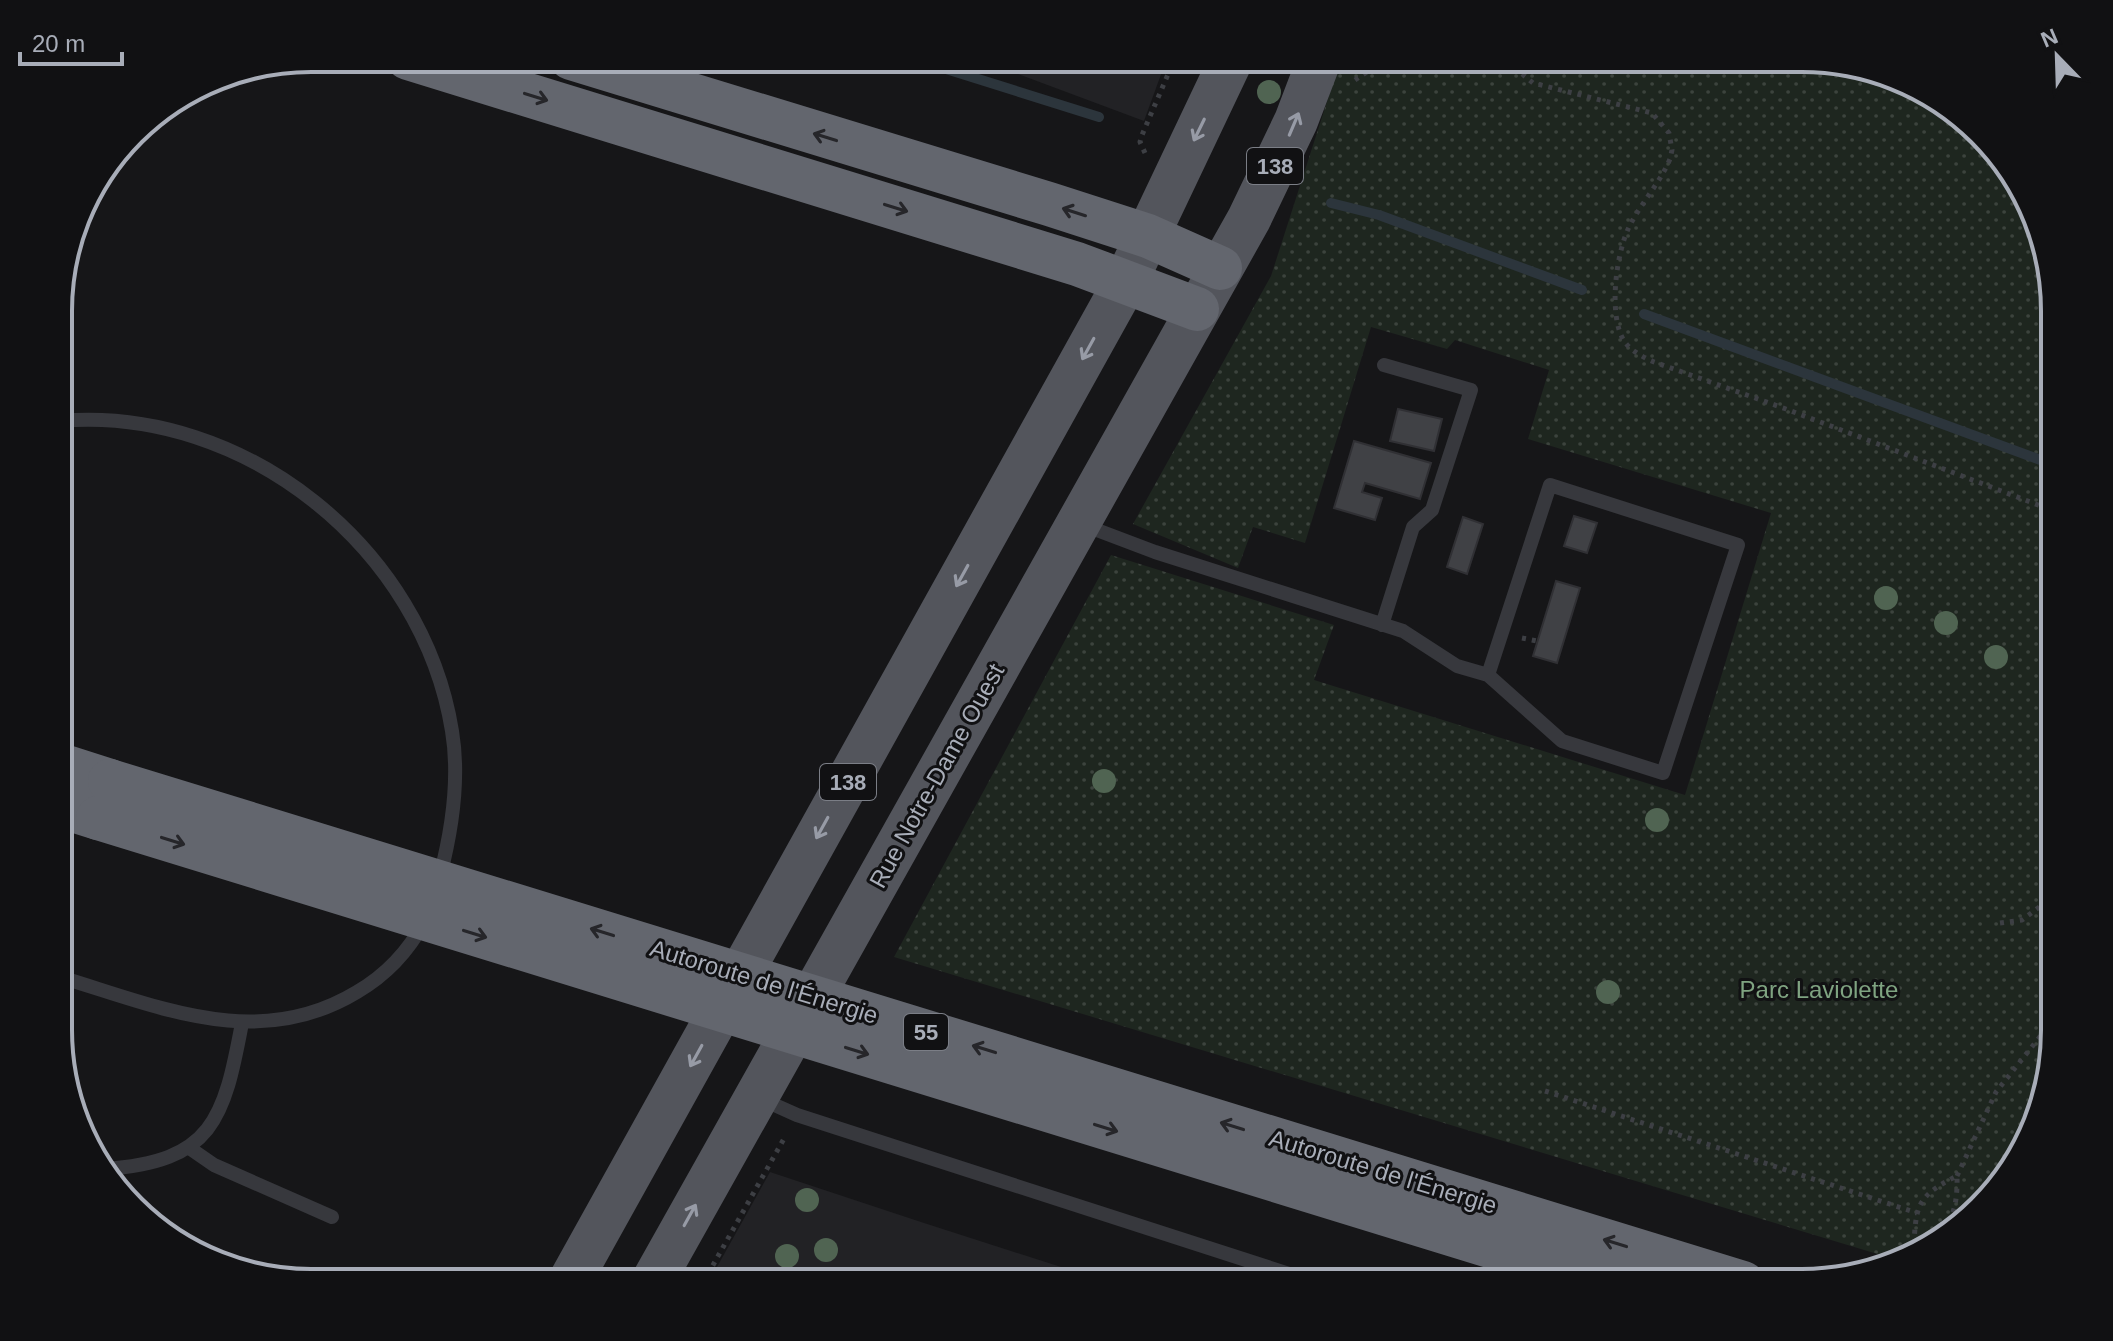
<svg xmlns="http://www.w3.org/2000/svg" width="2113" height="1341" font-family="Arial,sans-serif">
  <defs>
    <pattern id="park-dots" width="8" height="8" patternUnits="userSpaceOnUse" patternTransform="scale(2)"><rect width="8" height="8" fill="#1e261f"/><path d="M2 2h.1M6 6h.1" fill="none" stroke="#3c433d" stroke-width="1.8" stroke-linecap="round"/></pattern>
  </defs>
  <rect width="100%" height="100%" fill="#161618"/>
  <path fill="#222225" d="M 975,58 L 1167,58 L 1144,121 Z
    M 770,1172 L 921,1222 L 1111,1283 L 708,1283 Z"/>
  <path fill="url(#park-dots)" d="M 1341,58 L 1802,58 L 1883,71 L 1942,100 L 2021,184 L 2054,294 L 2054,1046 L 2013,1170 L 1928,1249 L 1894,1259 L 894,957 L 1111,555 L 1334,625 L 1314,680 L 1685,795 L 1771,513 L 1528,439 L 1549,370 L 1455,340 L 1447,349 L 1371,327 L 1305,543 L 1253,527 L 1238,568 L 1133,524 L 1271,276 Z"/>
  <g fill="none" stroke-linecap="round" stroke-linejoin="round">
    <path stroke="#2c353c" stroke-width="10" d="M 911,58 L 1099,117
      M 1331,203 L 1379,215 L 1582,290
      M 1644,314 L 2054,465"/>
  </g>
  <path fill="#404145" stroke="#303034" stroke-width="2" d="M 1398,409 L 1442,419 L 1434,451 L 1390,441 Z
    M 1354,441 L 1431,463 L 1420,499 L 1365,483 L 1362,492 L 1382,498 L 1375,520 L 1334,508 Z
    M 1574,516 L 1597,523 L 1587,553 L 1564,546 Z
    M 1463,517 L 1483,524 L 1467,574 L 1447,567 Z
    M 1556,581 L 1580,588 L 1557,663 L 1533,656 Z"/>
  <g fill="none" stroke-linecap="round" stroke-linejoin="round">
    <path stroke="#3d3f44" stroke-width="5" stroke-dasharray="4 6" stroke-linecap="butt" d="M 1510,58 L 1521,73 L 1533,83 L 1652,113 L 1669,133 L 1672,150 L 1670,159 C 1660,183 1641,203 1629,227 C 1616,254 1608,315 1624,341 C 1631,351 1643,357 1654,362 L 1786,409 L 2054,511
      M 1355,80 L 1387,58
      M 1145,153 L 1140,142 L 1142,135 L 1175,58
      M 1522,638 L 1537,641
      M 2000,923 L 2022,920 L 2054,896
      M 1545,1091 L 1917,1213
      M 1957,1176 L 1996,1092 L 2054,1019
      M 1913,1254 C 1917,1209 1912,1198 1957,1176 C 1958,1216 1948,1233 1913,1252
      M 703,1283 L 786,1135"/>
    <path stroke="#37383d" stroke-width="14" d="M 60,421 C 245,405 423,549 452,731 C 460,779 452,830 440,876
      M 1081,524 L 1155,552 L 1403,631 L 1457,666 L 1488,675 L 1562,741 L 1663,773 L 1738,545 L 1550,485 L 1488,675
      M 1382,625 L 1413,527 L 1432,510 L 1471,390 L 1384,365
      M 60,977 C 160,1007 258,1052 357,992 C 386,975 408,952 424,922
      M 761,1099 L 797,1115 L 1317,1283
      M 188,1147 L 214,1165 L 332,1217
      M 104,1169 C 213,1162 224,1119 242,1023"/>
    <path stroke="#53555c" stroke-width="44" d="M 569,1283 L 1126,281 L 1232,58
      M 652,1283 L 1249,219 L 1296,121 L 1320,58"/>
    <path stroke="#63666e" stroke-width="44" d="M 408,58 L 1077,264 L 1197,309
      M 571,58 L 1049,204 L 1148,236 L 1220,268
      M 60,765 L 110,781
      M 60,806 L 98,818"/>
    <path stroke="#63666e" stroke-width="44" d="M 110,781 L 1743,1283
      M 98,818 L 1610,1283"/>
  </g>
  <g fill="#506452">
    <circle cx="1269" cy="92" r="12"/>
    <circle cx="1886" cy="598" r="12"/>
    <circle cx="1946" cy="623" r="12"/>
    <circle cx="1996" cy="657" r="12"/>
    <circle cx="1104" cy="781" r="12"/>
    <circle cx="1657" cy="820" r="12"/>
    <circle cx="1608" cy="992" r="12"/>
    <circle cx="807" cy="1200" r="12"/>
    <circle cx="826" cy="1250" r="12"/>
    <circle cx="787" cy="1256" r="12"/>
  </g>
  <defs><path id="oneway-shaft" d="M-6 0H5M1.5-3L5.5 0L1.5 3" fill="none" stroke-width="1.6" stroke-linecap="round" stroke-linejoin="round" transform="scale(2)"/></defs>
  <g stroke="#26262a">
    <use href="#oneway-shaft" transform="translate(536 97) rotate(17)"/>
    <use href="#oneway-shaft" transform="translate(825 137) rotate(-163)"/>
    <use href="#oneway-shaft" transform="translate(896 208) rotate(17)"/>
    <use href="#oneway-shaft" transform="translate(1074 212) rotate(-162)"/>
    <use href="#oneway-shaft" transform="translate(173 841) rotate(17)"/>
    <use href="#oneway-shaft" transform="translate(602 932) rotate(-163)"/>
    <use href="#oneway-shaft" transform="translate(475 934) rotate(17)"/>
    <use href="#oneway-shaft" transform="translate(984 1049) rotate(-163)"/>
    <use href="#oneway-shaft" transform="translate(857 1051) rotate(17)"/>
    <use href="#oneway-shaft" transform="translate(1232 1126) rotate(-163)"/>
    <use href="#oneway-shaft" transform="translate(1106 1128) rotate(17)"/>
    <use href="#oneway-shaft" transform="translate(1615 1243) rotate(-163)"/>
  </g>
  <g stroke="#979ba6">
    <use href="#oneway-shaft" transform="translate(1294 124) rotate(-67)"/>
    <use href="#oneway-shaft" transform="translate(1199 130) rotate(116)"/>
    <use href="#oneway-shaft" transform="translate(1088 349) rotate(119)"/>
    <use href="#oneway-shaft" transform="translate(962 576) rotate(119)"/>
    <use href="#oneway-shaft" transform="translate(822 828) rotate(119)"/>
    <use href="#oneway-shaft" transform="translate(696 1056) rotate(119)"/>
    <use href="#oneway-shaft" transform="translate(690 1215) rotate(-61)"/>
  </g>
  <g text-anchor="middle" stroke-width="6" stroke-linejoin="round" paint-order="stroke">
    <g fill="#111113" stroke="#7b7e86" stroke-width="2">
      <rect x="1247" y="148" width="56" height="36" rx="6"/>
      <rect x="820" y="764" width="56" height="36" rx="6"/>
      <rect x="904" y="1014" width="44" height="36" rx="6"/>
    </g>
    <g font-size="22" font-weight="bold" fill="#a8adb8">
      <text x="1275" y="174">138</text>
      <text x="848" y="790">138</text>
      <text x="926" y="1040">55</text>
    </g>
    <g font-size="24" fill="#a8adb8" stroke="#111113">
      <text transform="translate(937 776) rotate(-61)" y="8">Rue Notre-Dame Ouest</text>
      <text transform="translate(764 982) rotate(17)" y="8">Autoroute de l'Énergie</text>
      <text transform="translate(1383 1172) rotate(17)" y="8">Autoroute de l'Énergie</text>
    </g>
    <g font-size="24" fill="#7fa381" stroke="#111113">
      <text x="1819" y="998">Parc Laviolette</text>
    </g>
  </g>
  <path d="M0 0H2113V1341H0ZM311 72H1802A239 239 0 0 1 2041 311V1030A239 239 0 0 1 1802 1269H311A239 239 0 0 1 72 1030V311A239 239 0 0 1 311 72Z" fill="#111113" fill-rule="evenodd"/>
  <path fill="none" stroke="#a8adb8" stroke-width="4" d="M311 72H1802A239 239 0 0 1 2041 311V1030A239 239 0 0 1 1802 1269H311A239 239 0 0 1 72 1030V311A239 239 0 0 1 311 72Z"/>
  <g transform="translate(2057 56) rotate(337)" stroke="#111113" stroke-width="6" paint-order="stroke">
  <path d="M0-6L14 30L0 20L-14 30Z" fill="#a8adb8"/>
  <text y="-12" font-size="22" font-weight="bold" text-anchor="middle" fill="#a8adb8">N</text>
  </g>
  <path d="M20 52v12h102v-12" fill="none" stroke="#a8adb8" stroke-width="4"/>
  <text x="32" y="52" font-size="24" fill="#a8adb8" stroke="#111113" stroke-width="6" paint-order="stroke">20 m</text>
</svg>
